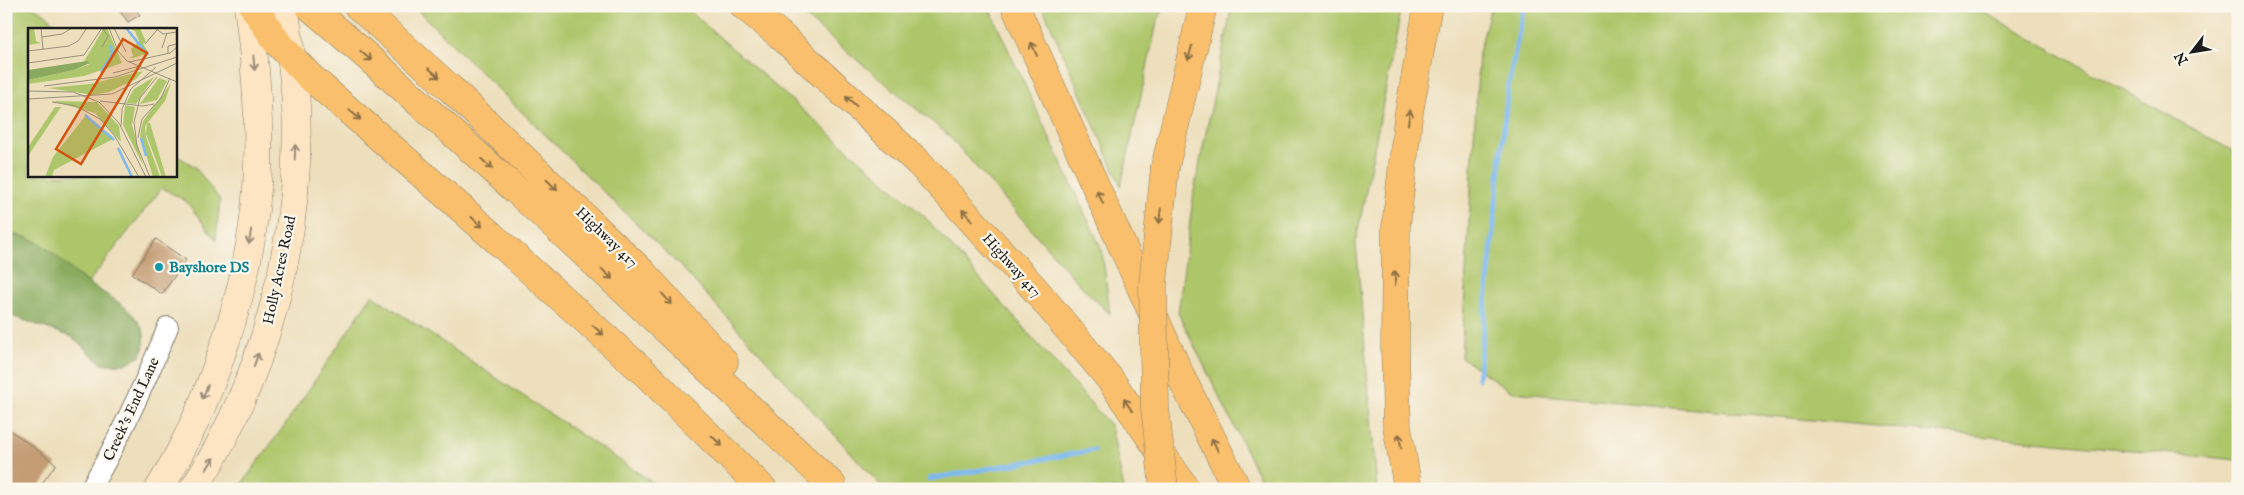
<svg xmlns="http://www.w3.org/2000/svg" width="2244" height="495" font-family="'IM FELL English',serif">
  <rect width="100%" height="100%" fill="#fbf7ec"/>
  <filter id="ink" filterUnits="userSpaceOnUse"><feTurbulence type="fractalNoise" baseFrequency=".02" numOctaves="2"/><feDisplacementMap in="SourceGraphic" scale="10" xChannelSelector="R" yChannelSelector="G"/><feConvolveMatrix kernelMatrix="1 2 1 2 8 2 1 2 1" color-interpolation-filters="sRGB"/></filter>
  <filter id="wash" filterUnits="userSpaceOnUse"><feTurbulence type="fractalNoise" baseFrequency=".0096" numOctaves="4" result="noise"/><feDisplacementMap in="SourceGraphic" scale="20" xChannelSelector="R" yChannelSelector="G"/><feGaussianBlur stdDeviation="1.12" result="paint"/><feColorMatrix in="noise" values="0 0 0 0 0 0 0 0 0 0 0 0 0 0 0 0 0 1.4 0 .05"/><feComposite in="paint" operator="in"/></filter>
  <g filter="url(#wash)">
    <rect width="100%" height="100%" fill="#eddfbc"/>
    <path fill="#aec66b" stroke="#657144" d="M 6,6 C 34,6 41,5 58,29 L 29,29 L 29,175 L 175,175 L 175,154 L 195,167 L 220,200 L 216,240 L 186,201 L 162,188 L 88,283 L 17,235 L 6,236 Z
      M 413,6 L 684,6 L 924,216 L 1111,426 L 1124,489 L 884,489 L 682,268 Z
      M 792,6 L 988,6 L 1102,250 L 1110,314 L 1080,285 L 948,135 Z
      M 1042,6 L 1164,6 L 1157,23 L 1121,186 Z
      M 1232,6 L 1402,6 L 1356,242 L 1377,489 L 1265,489 L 1178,313 L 1194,191 Z
      M 1491,6 L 1973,6 L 2238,154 L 2238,460 L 1512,392 L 1461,357 L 1479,53 Z
      M 372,295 L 658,486 L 660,489 L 238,489 L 287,422 Z"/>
    <path fill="#8aab5f" stroke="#53643e" d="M 6,236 C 12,236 20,235 25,237 C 49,245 65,266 84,280 C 104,295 128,303 141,326 C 147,336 144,346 141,356 L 125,364 L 102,364 L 72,337 L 6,314 Z"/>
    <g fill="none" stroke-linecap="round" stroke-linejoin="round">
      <path stroke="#7db9ef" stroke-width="5" d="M 6,78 L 13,6
        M 1478,379 L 1508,87 L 1524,6
        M 929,479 L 1094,450"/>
    </g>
    <g id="blocks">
      <path fill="#c49d74" d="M 116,6 L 133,6 L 140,15 L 128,22 Z
        M 156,239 L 186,260 L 162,294 L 132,274 Z
        M 6,427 L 56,464 L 38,489 L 6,489 Z"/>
    </g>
  </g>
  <g filter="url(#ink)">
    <use href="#blocks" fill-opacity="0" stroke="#847e6c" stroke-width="1"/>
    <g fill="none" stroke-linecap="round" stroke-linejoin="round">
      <g stroke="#847e6c" stroke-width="22">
        <path id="street" d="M 90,489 C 121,437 145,383 168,327"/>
      </g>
      <g stroke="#847e6c" stroke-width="29">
        <path id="secondary" d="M 159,489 C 211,405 250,286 257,188 C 261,128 256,66 248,6
          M 194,489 C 266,375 302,239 296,105 C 294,72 289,39 284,6"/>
      </g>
      <g stroke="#847e6c" stroke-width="29">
        <path id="highway" d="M 253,6 L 277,42 L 309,76 L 462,209 L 645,373 L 763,489
          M 309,6 C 488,160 659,323 832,485
          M 358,6 L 451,89 L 641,271 L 724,362
          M 744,6 L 779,34 L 919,163 L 1033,287 L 1109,378 L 1186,489
          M 1015,6 L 1181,377 L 1237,489
          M 1165,167 L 1203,6
          M 1408,489 L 1397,426 L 1395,348 L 1396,226 L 1408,118 L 1428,6"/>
      </g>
      <use href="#street" stroke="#fff" stroke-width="20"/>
      <use href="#secondary" stroke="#fde5c4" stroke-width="28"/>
      <use href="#highway" stroke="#f9bf6c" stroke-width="28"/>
      <g stroke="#847e6c" stroke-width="29" stroke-linecap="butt">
        <path id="highway-bridge" d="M 1164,489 L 1155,408 L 1153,284 L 1165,167"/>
      </g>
      <use href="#highway-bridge" stroke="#f9bf6c" stroke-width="28"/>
    </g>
    <defs><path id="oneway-shaft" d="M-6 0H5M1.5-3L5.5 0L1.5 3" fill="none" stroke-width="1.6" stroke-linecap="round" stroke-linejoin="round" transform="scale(1.25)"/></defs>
    <g stroke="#8a6e44">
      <use href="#oneway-shaft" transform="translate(1034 49) rotate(-114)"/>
      <use href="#oneway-shaft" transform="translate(1190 53) rotate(105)"/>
      <use href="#oneway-shaft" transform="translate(366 56) rotate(41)"/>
      <use href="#oneway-shaft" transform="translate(434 73) rotate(41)"/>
      <use href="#oneway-shaft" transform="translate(851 101) rotate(-137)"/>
      <use href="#oneway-shaft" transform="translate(355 115) rotate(41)"/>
      <use href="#oneway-shaft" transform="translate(1409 117) rotate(-82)"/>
      <use href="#oneway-shaft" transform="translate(487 164) rotate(42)"/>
      <use href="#oneway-shaft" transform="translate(552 185) rotate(44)"/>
      <use href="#oneway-shaft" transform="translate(1100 197) rotate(-114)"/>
      <use href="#oneway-shaft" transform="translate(967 215) rotate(-133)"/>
      <use href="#oneway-shaft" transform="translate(1160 216) rotate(96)"/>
      <use href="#oneway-shaft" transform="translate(477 222) rotate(42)"/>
      <use href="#oneway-shaft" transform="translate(607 274) rotate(43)"/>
      <use href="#oneway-shaft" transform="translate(1395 278) rotate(-90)"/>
      <use href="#oneway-shaft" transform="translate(667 299) rotate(48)"/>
      <use href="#oneway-shaft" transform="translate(598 330) rotate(42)"/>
      <use href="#oneway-shaft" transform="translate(1128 405) rotate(-124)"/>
      <use href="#oneway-shaft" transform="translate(717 441) rotate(45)"/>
      <use href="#oneway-shaft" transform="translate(1400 441) rotate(-100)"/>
      <use href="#oneway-shaft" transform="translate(1215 445) rotate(-116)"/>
    </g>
    <g stroke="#988b78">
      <use href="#oneway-shaft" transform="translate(254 63) rotate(85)"/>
      <use href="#oneway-shaft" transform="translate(295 152) rotate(-88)"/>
      <use href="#oneway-shaft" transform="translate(250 237) rotate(99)"/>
      <use href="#oneway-shaft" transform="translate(256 360) rotate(-71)"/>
      <use href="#oneway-shaft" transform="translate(205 392) rotate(112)"/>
      <use href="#oneway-shaft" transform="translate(210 464) rotate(-58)"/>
    </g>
  </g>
  <circle fill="#0f9aa8" stroke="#fbf7ec" stroke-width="2" cx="159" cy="267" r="5"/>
  <g text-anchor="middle" stroke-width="4.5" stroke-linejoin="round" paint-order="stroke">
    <g font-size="15" fill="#1c1c1c" stroke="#fbf7ec">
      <text transform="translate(607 237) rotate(44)" y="5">Highway 417</text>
      <text transform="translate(1012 265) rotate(48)" y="5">Highway 417</text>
      <text transform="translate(279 270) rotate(-78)" y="5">Holly Acres Road</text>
      <text transform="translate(131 409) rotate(-65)" y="5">Creek's End Lane</text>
    </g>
    <g font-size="15" font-weight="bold" fill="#0d838f" stroke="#fbf7ec" text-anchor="start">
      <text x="169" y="272">Bayshore DS</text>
    </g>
  </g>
  <g transform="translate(28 28)">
    <rect width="149" height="149" fill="#eddfbc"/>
    <path d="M 6,0 L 8,13 L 13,15 L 0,17 L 0,1 ZM 76,0 L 79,0 L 94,35 L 56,48 L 0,56 L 0,52 L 46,42 L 62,36 L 55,35 ZM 101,0 L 112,0 L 118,14 L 115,16 L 121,25 L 105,30 L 101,29 L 105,28 L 103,21 L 111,13 L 107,3 ZM 115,43 L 108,51 L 81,64 L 65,67 L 20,60 L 62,56 ZM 126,49 L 108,76 L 98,75 L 106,61 ZM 131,50 L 139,53 L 129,72 L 112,76 ZM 143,55 L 137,73 L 117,98 L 118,109 L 132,149 L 125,149 L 112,107 L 115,93 ZM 24,73 L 69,74 L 91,98 L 93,114 L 67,85 ZM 97,77 L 107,79 L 104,97 L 115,137 L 95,97 ZM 27,79 L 33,79 L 0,128 L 0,119 ZM 58,87 L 85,109 L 83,112 L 26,142 L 24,149 L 17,149 L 25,129 ZM 119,95 L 122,95 L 138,149 L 134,149 L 129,135 L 118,106 Z" fill="#aec66b"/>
    <path d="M 59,33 L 62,35 L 46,42 L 0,52 L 0,42 Z" fill="#8aab5f"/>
    <path fill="none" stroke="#7db9ef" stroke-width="2.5" d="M 98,0 L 120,27M 73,44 L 84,27 L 83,17M 57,87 L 86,112M 113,110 L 118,128M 90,120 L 104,149"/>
    <path fill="none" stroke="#99917c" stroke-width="1" d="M 13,0 L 15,21M 74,0 L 80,8 L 74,19M 81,0 L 90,23 L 99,33 L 149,54M 86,0 L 98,24M 127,0 L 135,6 L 149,4M 14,9 L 34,6 L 44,0M 117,16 L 129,2M 134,20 L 139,5M 0,23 L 41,18 L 50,13 L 59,0M 140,25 L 140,18 L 149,16M 101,34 L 142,25 L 149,19M 0,35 L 56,27 L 74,0M 85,45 L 112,38M 16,58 L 87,49 L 149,29M 0,63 L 45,64 L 71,74 L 91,95 L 118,149M 0,71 L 84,66 L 149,35M 72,73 L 115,78 L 126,76M 24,74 L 48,78 L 72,91 L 86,107 L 111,149M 93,98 L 94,81 L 103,61 L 128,39M 110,110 L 114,91 L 133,70 L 142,50M 122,149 L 109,118 L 106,94 L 112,70 L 129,49"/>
    <path fill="#d4530e" fill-opacity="0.15" stroke="#d4530e" stroke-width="2.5" d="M 95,11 L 119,25 L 53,136 L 28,121 Z"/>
    <rect width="149" height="149" fill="none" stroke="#1c1c1c" stroke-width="2.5"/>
  </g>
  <rect width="2244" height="495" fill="none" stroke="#fbf7ec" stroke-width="25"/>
  <g transform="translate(2192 52) rotate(239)" stroke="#fbf7ec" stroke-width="4" paint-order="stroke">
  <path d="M0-4L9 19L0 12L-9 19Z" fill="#1c1c1c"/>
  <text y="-8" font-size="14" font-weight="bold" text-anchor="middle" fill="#1c1c1c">N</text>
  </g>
</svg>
